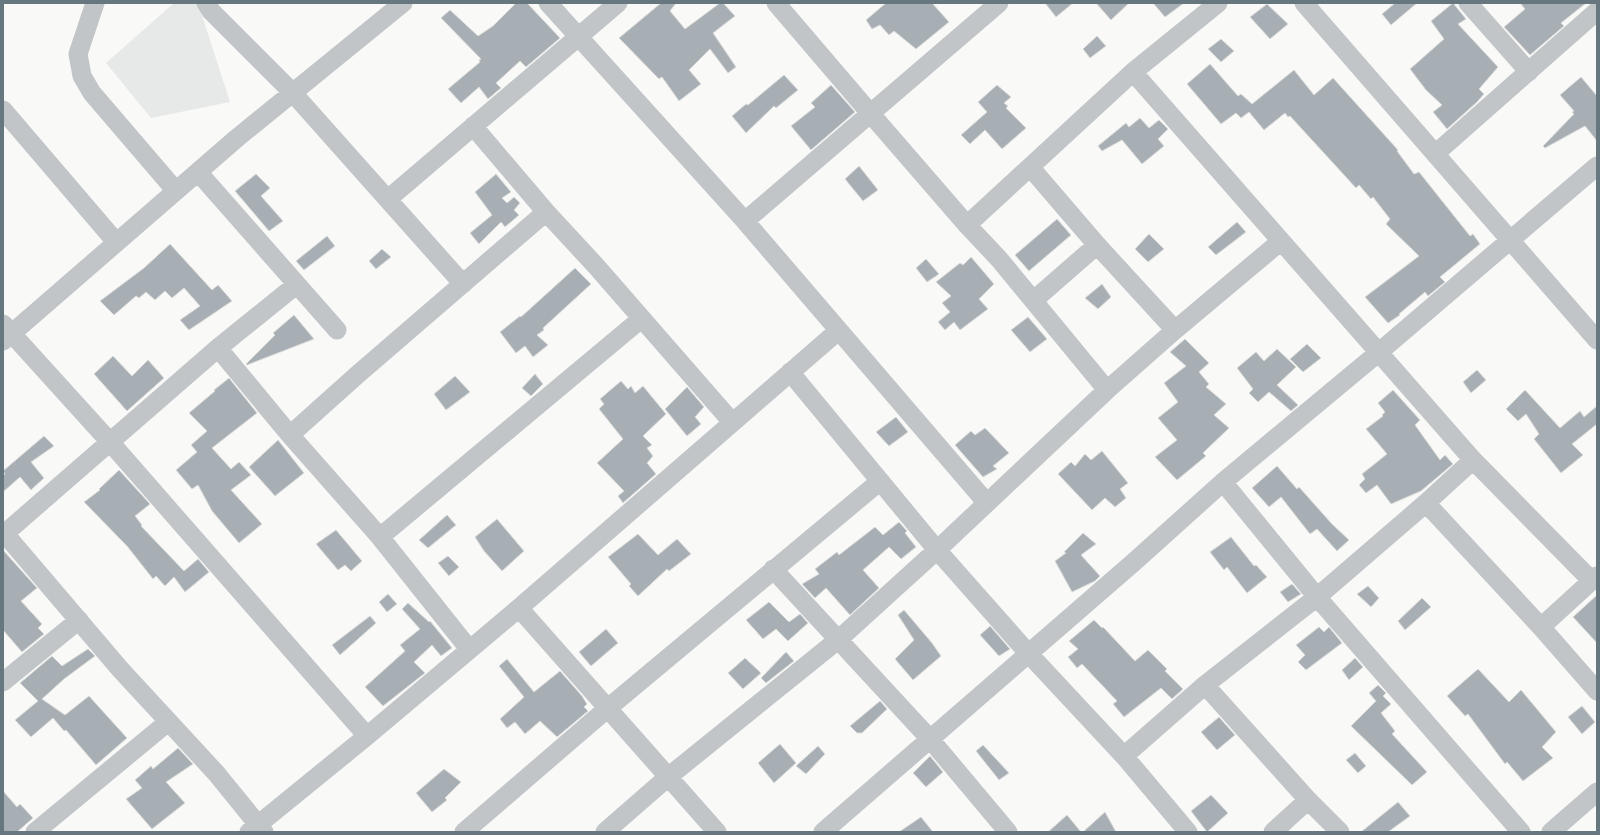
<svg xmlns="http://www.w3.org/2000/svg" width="1600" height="835" font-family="'Exo 2',sans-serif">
  <rect width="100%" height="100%" fill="#f9f9f8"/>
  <path fill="#e7e9e8" d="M 174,3 L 198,3 L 230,102 L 151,118 L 106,63 Z"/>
  <path fill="#a7afb4" stroke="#dbdbda" d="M 516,3 L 527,3 L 560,38 L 526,67 L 520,61 L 496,83 L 501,88 L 488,99 L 479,87 L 461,103 L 448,89 L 480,62 L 479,60 L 481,59 L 441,18 L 450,10 L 478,36 L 493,26 Z
    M 661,3 L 676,3 L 670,11 L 685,29 L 720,3 L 723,3 L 735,16 L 713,33 L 736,67 L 728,73 L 710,49 L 689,70 L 701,84 L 679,101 L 662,77 L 659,79 L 619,38 Z
    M 886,3 L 932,3 L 949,22 L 916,49 L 894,31 L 889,35 L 880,25 L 872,29 L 866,20 Z
    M 1045,3 L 1073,3 L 1056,17 Z
    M 1096,3 L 1129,3 L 1111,20 Z
    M 1153,3 L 1184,3 L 1165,17 Z
    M 1395,3 L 1417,3 L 1391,25 L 1382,14 Z
    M 1453,3 L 1466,19 L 1458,24 L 1498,67 L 1479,89 L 1484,94 L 1477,102 L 1447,129 L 1433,112 L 1442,105 L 1426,90 L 1410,69 L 1444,39 L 1431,21 Z
    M 1520,3 L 1586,3 L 1561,23 L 1564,26 L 1530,55 L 1504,27 L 1525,9 Z
    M 1267,4 L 1288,24 L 1270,39 L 1250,17 Z
    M 1097,36 L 1106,46 L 1090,58 L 1083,49 Z
    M 1221,39 L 1234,51 L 1221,62 L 1208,49 Z
    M 1210,64 L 1238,96 L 1241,94 L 1252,104 L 1294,70 L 1314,95 L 1333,78 L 1398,150 L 1397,151 L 1414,174 L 1419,172 L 1470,236 L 1473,234 L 1480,244 L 1440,277 L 1445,282 L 1428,296 L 1425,292 L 1399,314 L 1400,315 L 1388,323 L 1365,297 L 1419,256 L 1386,224 L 1390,219 L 1373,197 L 1371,199 L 1359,185 L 1356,188 L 1290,116 L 1288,117 L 1285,113 L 1264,130 L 1249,112 L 1241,118 L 1236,113 L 1221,124 L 1187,84 Z
    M 784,75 L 798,90 L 776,108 L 774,106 L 746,133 L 732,116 L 746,104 L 748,105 Z
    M 1581,77 L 1597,96 L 1597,141 L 1585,126 L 1545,148 L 1543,146 L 1574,114 L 1572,112 L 1574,111 L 1560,95 Z
    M 831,85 L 855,112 L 811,150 L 791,126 L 815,107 L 811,103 Z
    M 997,85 L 1011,97 L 1004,103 L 1008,106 L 1006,108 L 1026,128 L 1002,149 L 985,130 L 970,144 L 961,135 L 987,112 L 978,102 Z
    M 1140,118 L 1149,128 L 1159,120 L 1168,129 L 1158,139 L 1164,146 L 1142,164 L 1122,140 L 1102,151 L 1098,146 L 1126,123 L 1129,127 Z
    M 859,166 L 878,190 L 863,201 L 845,179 Z
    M 256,174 L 270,188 L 261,196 L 283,221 L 269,231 L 235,191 Z
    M 496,174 L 511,192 L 502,198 L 507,203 L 514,197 L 520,203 L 514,210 L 519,215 L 505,227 L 501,222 L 479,244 L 470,233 L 492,215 L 475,192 Z
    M 1057,219 L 1071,235 L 1029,271 L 1015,255 Z
    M 1237,222 L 1246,232 L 1216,255 L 1208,247 Z
    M 1149,234 L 1164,249 L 1148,262 L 1135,249 Z
    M 327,236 L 335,246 L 304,270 L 296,261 Z
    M 170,244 L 212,290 L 218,285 L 232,301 L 189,330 L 180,320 L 200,306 L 184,288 L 172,298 L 165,291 L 155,300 L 146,292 L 139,298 L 136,296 L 114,315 L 100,301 L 144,268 Z
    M 382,249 L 391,257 L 376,269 L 369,261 Z
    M 971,257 L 994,284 L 979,299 L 988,309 L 960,330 L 954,322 L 945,330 L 938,322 L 950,312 L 942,303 L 951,296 L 936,282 L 960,263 L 963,265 Z
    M 926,259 L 939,274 L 927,282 L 916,268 Z
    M 575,268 L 591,284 L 543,328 L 544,330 L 537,335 L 548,345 L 533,357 L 525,346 L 516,353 L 500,332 L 520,316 L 521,317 Z
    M 1102,284 L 1111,297 L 1098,309 L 1085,298 Z
    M 294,315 L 314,339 L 247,365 L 246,364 L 275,335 L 273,333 Z
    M 1028,317 L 1047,339 L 1030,352 L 1011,330 Z
    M 1185,339 L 1209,363 L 1199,372 L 1209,384 L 1206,387 L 1226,404 L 1214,415 L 1229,428 L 1203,453 L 1206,456 L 1177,480 L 1155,457 L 1177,440 L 1158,418 L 1178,402 L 1164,383 L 1186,366 L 1170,352 Z
    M 1307,344 L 1321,358 L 1303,372 L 1290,359 Z
    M 1277,349 L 1296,367 L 1277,385 L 1298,405 L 1291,411 L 1269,392 L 1258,402 L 1249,393 L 1253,389 L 1237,368 L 1256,352 L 1264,361 Z
    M 113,356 L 132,376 L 148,360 L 164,378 L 127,411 L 94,374 Z
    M 1477,370 L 1486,380 L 1471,393 L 1463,382 Z
    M 535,374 L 543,384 L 531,396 L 522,388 Z
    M 455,376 L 470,392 L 446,410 L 434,394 Z
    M 229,378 L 257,413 L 212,448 L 231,469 L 239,462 L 251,475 L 231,490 L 262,524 L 239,543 L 212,511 L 198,485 L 192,489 L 176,470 L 197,452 L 191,445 L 207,431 L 189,413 L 215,391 L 214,390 Z
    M 621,381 L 628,389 L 631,386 L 635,393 L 643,386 L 666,414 L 643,436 L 652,445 L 647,448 L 653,456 L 647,463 L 656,474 L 623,503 L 618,496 L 624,491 L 597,463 L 623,439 L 599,409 L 604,404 L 600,399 Z
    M 687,387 L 704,407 L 695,417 L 701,424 L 687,436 L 665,409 Z
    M 1393,390 L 1420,420 L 1415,425 L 1440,460 L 1445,455 L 1453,464 L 1421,491 L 1391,504 L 1377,485 L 1366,493 L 1359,485 L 1365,479 L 1362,474 L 1387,454 L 1366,429 L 1383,416 L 1382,415 L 1385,412 L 1378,403 Z
    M 1525,390 L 1560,428 L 1580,411 L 1584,417 L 1597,406 L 1597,424 L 1572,444 L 1583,455 L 1561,473 L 1534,439 L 1539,434 L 1526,414 L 1518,421 L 1506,409 Z
    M 896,417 L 908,432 L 889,446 L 876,432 Z
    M 985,428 L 1009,453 L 993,466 L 997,469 L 983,477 L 955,445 L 971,431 L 975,435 Z
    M 44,436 L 54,446 L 31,462 L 44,478 L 31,490 L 20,477 L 3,492 L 3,476 L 5,474 L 3,471 Z
    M 278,440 L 304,473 L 275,496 L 249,467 Z
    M 1102,451 L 1128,483 L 1120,489 L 1126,498 L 1115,507 L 1105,498 L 1092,510 L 1058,474 L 1071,462 L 1075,466 L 1085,454 L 1091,460 Z
    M 1277,466 L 1297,489 L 1299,487 L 1332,524 L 1349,540 L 1337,551 L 1317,529 L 1310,534 L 1281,497 L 1269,507 L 1252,488 Z
    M 119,470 L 150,504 L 135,516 L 142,525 L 141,526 L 184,571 L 198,559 L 209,572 L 185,592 L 174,577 L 165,586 L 156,576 L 153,579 L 127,546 L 84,502 L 100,490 L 99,489 Z
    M 447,515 L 456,525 L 428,548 L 419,540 Z
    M 497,519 L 524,551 L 502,571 L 484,551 L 475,537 Z
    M 899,522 L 907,531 L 905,533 L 916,547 L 901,559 L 889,547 L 863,570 L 879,588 L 850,615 L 826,588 L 815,598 L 802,584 L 819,574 L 815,569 L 837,552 L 839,555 L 875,527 L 883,535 Z
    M 336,530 L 362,561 L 351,571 L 345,565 L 338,570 L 316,544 Z
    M 1083,533 L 1096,544 L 1081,555 L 1100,576 L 1095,581 L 1072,592 L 1055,561 L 1066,553 L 1064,552 Z
    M 638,534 L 658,555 L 677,539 L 691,554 L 669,571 L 667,569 L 638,596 L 629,586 L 631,584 L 608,557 Z
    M 1231,537 L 1254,566 L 1256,565 L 1267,577 L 1247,593 L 1227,567 L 1224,570 L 1210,552 Z
    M 3,550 L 37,588 L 21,601 L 42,624 L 38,628 L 44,634 L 22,652 L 3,630 Z
    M 448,556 L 459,567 L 449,576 L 438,563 Z
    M 1292,584 L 1301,594 L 1288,602 L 1280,592 Z
    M 1368,586 L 1379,598 L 1371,607 L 1357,594 Z
    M 388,594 L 397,604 L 387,612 L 379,602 Z
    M 1597,595 L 1597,643 L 1573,617 Z
    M 1422,598 L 1431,607 L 1405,630 L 1398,621 Z
    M 769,602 L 789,622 L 800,614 L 808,623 L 788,641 L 776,629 L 763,639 L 746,620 Z
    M 408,603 L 429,622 L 430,621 L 452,648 L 441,656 L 432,645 L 414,662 L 425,673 L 383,706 L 365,687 L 405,651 L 400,645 L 420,629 L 402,609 Z
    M 904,610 L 932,643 L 941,656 L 913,680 L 895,659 L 914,640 L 898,615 Z
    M 370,616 L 376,623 L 340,655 L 332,645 Z
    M 1094,620 L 1102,628 L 1103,627 L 1135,661 L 1148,650 L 1167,669 L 1165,671 L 1183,689 L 1172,699 L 1161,688 L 1124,717 L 1113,704 L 1117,701 L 1082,664 L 1077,668 L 1068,657 L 1078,649 L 1069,641 Z
    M 990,626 L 1010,649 L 999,656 L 980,635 Z
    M 1319,627 L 1324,632 L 1329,627 L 1342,643 L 1306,670 L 1298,662 L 1305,655 L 1296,645 Z
    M 606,629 L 618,643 L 591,666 L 579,652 Z
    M 88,649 L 95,656 L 64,679 L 42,699 L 65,715 L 89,696 L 127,738 L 96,765 L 66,730 L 64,731 L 53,718 L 31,737 L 15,720 L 38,701 L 20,683 L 52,656 L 62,666 Z
    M 786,652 L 794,661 L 766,683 L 761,678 Z
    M 745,658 L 761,673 L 743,689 L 728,673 Z
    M 1355,658 L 1363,667 L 1349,680 L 1342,670 Z
    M 507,659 L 534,692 L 560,671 L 582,696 L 587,704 L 584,707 L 588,711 L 557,737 L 540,721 L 525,734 L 515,722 L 507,728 L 500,719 L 524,697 L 499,666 Z
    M 1478,669 L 1509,702 L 1521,690 L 1556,732 L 1542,747 L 1553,758 L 1523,781 L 1507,762 L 1505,764 L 1468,714 L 1465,716 L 1447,696 Z
    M 1378,685 L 1386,693 L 1383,696 L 1391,704 L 1381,713 L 1395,731 L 1392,734 L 1427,772 L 1412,785 L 1351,726 L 1376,701 L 1369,693 Z
    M 880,701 L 887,709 L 862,733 L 857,733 L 850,726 Z
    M 1582,706 L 1595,722 L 1582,734 L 1568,717 Z
    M 1219,717 L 1235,735 L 1217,750 L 1201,732 Z
    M 780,744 L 796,763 L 774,783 L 758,763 Z
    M 983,745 L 1009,773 L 999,780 L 976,751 Z
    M 818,746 L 825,754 L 806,774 L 796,766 Z
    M 178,748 L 193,764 L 166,782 L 185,803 L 152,829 L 126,799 L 142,788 L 135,780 L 151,766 L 153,769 Z
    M 1355,753 L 1366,766 L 1358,773 L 1346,760 Z
    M 930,756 L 943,772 L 926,787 L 913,773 Z
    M 444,769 L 461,782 L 445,798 L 447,800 L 432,812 L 416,793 Z
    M 3,791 L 17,807 L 20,804 L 33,818 L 17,832 L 3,832 Z
    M 1211,795 L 1228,813 L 1207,832 L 1191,811 Z
    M 1398,802 L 1410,816 L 1388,832 L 1361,832 Z
    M 1105,812 L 1116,832 L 1083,832 Z
    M 1067,815 L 1081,832 L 1048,832 Z
    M 921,817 L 933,832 L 899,832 Z"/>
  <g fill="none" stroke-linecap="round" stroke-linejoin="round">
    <path stroke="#c1c5c8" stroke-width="19" d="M 95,3 L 78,54 L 82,76 L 92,93 L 176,191
      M 206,3 L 211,11 L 292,92 L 463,284
      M 548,3 L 745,221 L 986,502
      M 776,3 L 870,113 L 967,225 L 999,259 L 1107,390
      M 1304,3 L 1597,340
      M 1468,3 L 1529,72
      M 1133,72 L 1473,460 L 1591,580
      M 3,110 L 116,242
      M 473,126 L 546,212 L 596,266 L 732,422
      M 1435,154 L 1597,11
      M 1030,167 L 1097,245 L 1175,330
      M 198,172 L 337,330
      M 388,199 L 618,3
      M 745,221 L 999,3
      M 967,225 L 1133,72 L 1218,3
      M 1034,300 L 1097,245
      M 3,324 L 110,442 L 367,736
      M 3,341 L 237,138 L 403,3
      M 218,348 L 290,435 L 380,537 L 469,649
      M 790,372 L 937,550 L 1028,653 L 1124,756 L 1188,832
      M 290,435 L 357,375 L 546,212
      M 1223,482 L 1317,597 L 1521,832
      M 1426,503 L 1541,627 L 1597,691
      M 5,534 L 120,669 L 216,773 L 264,832
      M 3,535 L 218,348 L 296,285
      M 380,537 L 641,319
      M 773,569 L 930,739 L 1008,832
      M 519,608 L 717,832
      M 1541,627 L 1597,576
      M 3,682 L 79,620
      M 1205,685 L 1308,800 L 1340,832
      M 1124,756 L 1205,685 L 1317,597 L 1426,503 L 1473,460
      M 35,832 L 168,722
      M 249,832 L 367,736 L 519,608 L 838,331
      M 464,832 L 608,708 L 879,482
      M 605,832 L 668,777 L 839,639 L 937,550 L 1107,390 L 1175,330 L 1281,241
      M 823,832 L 1134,562 L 1223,482 L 1378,353 L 1597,166
      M 1273,832 L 1308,800
      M 1551,832 L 1597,792"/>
  </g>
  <rect width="1600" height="835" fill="none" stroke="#67777f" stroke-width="8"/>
</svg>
